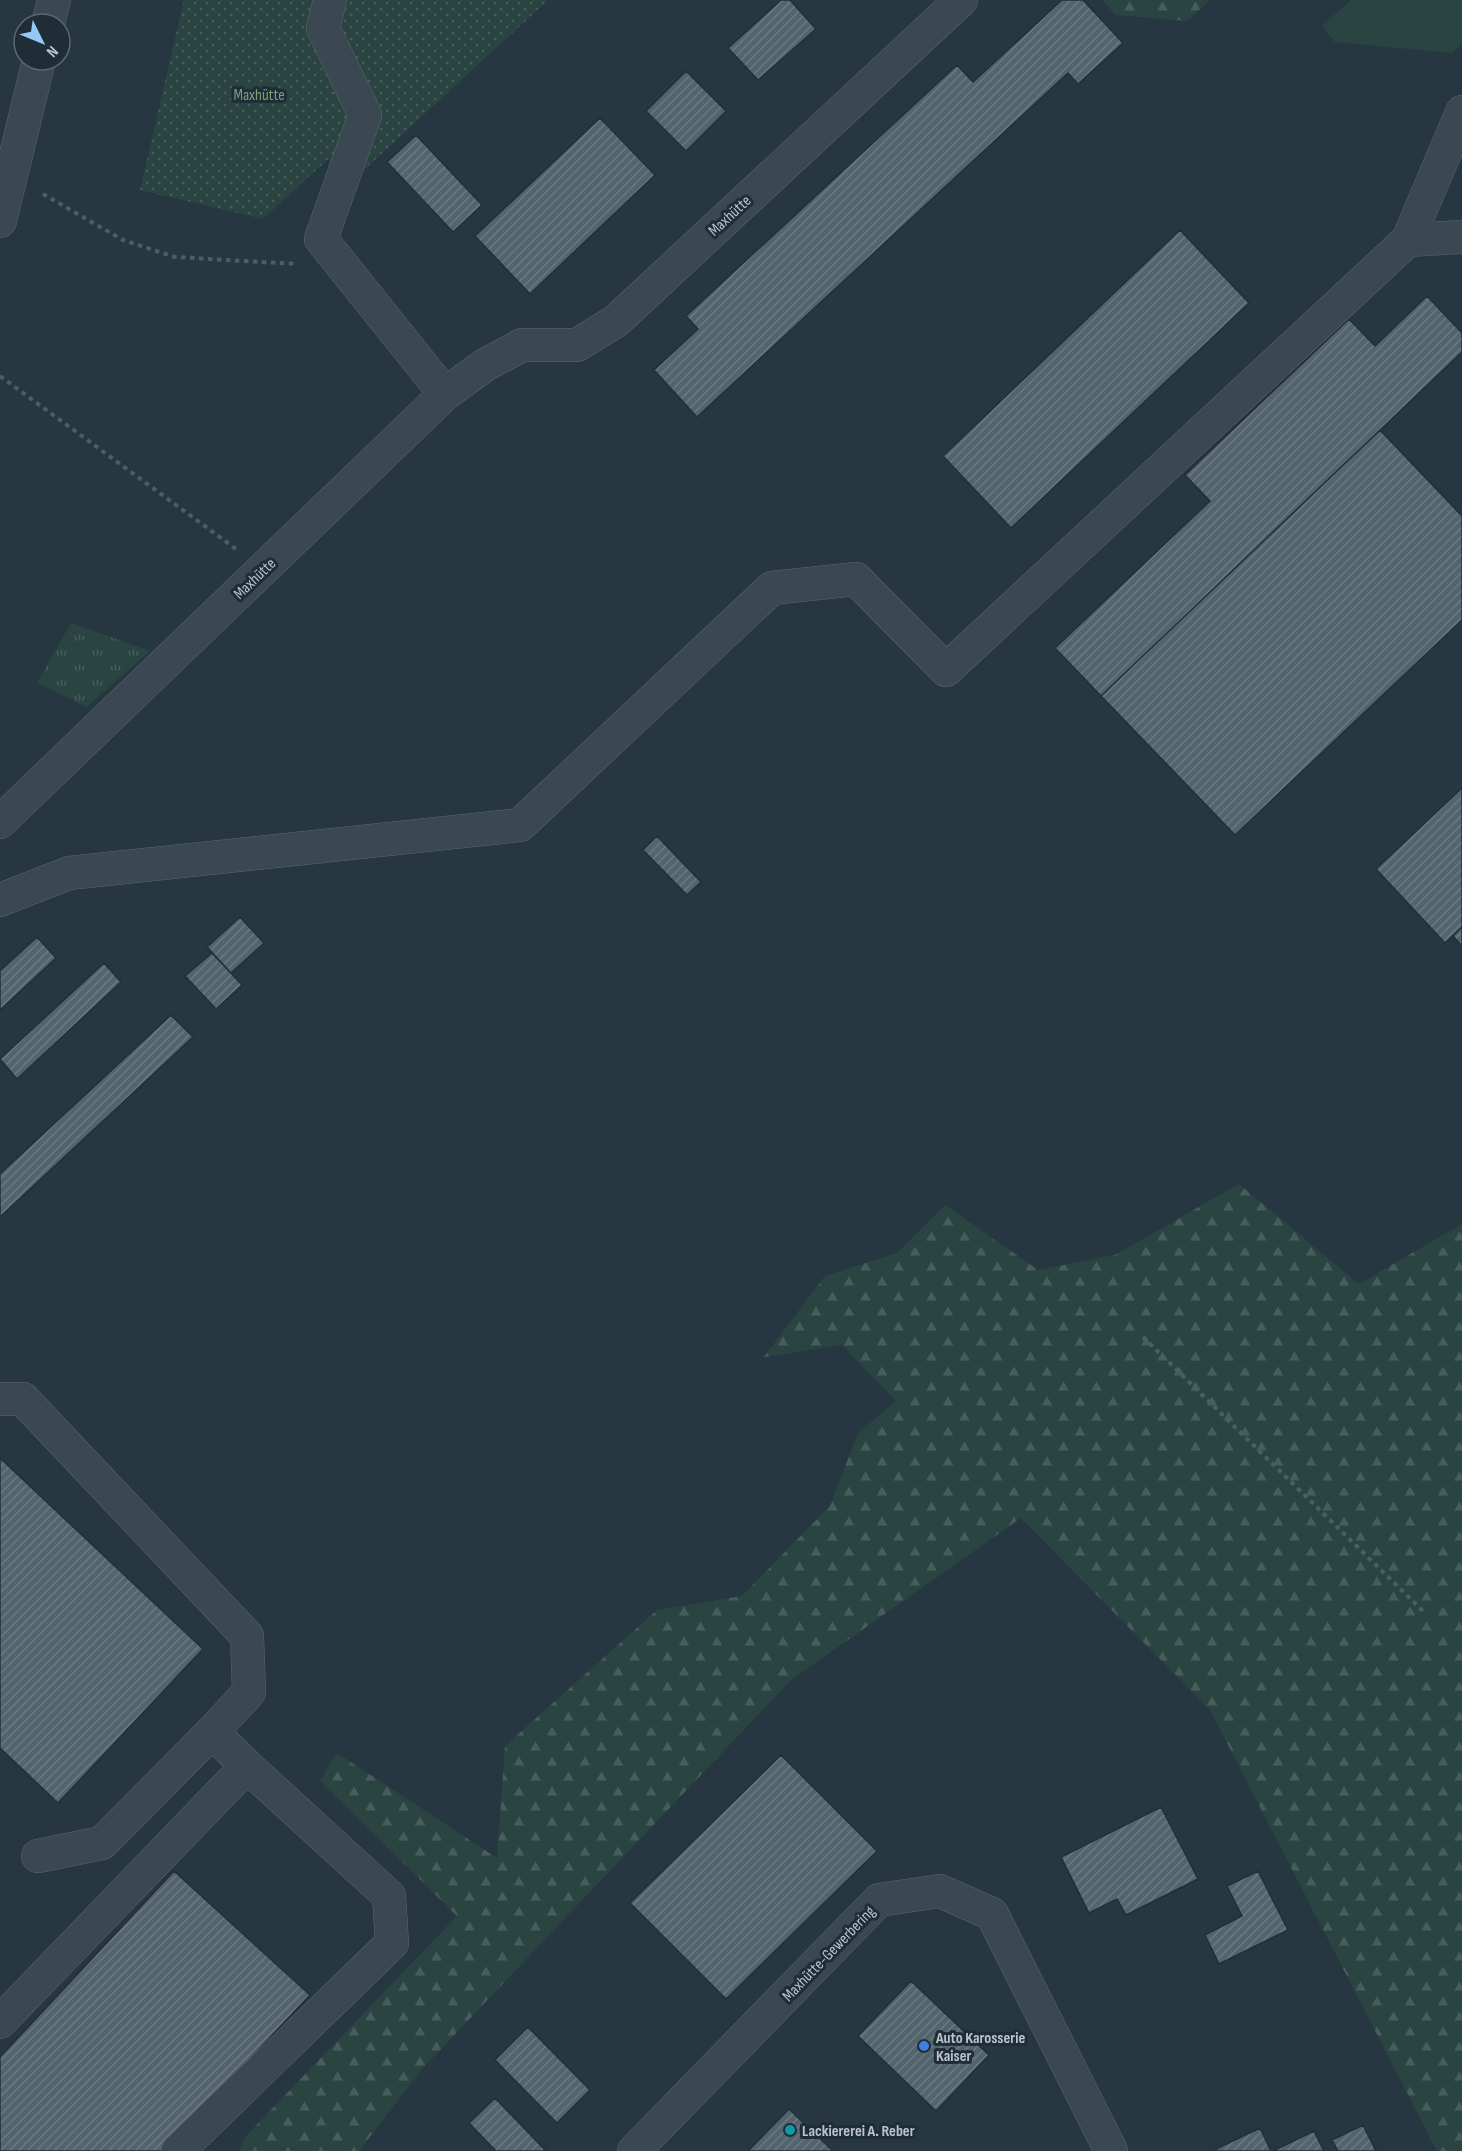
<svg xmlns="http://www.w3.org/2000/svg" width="1462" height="2151" font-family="'Sofia Sans Condensed',sans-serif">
  <defs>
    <pattern id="forest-firs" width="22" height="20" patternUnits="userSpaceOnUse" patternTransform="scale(1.5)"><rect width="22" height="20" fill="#2a4442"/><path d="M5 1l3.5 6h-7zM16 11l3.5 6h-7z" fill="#475d5c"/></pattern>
    <pattern id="park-tufts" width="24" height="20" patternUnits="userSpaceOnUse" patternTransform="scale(1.5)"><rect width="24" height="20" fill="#2a4442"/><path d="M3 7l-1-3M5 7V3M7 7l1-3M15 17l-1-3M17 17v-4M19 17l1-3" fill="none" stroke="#475d5c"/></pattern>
    <pattern id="garden-dots" width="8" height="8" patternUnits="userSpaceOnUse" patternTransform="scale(1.5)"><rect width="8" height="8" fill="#2a4442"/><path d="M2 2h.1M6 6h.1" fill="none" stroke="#475d5c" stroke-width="1.8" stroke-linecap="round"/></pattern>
    <pattern id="building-hatch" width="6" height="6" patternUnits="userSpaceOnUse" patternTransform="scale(1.5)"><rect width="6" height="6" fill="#53646e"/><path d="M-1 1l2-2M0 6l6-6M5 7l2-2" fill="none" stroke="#6a7981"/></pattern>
  </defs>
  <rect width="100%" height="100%" fill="#273741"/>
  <path fill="#2a4442" d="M 1351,0 L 1462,0 L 1462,44 L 1452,53 L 1335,42 L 1322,26 Z"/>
  <path fill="url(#forest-firs)" d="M 1102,0 L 1210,0 L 1187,21 L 1116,15 Z
    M 1239,1184 L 1359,1284 L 1462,1224 L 1462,2151 L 1437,2151 L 1210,1710 L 1021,1518 L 791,1680 L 422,2069 L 359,2151 L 239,2151 L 245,2137 L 457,1916 L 320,1781 L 337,1753 L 497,1858 L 505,1746 L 657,1610 L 742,1596 L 830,1506 L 858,1433 L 896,1401 L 842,1345 L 764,1357 L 825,1276 L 897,1253 L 945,1205 L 1038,1270 L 1115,1255 Z"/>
  <path fill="url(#park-tufts)" d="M 71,623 L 150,651 L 86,707 L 37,683 Z"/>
  <path fill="url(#garden-dots)" d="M 184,0 L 548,0 L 352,181 L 328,159 L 263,219 L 140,190 Z"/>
  <path fill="url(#building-hatch)" stroke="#222f38" stroke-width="1.5" d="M 781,0 L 790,0 L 816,29 L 758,80 L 728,48 Z
    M 1062,0 L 1083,0 L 1123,43 L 1078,84 L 1068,73 L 697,417 L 654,370 L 698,329 L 686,316 L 957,65 L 973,82 Z
    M 686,71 L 726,111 L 686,151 L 646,111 Z
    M 600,118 L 655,175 L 530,294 L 475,236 Z
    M 416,135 L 482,205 L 453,232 L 387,162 Z
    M 1180,230 L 1249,303 L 1011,528 L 943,456 Z
    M 1427,296 L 1462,333 L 1462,352 L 1101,696 L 1055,648 L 1210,501 L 1185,475 L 1349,319 L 1375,346 Z
    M 1380,430 L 1462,516 L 1462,620 L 1235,835 L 1101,696 Z
    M 1462,788 L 1462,927 L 1445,943 L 1376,869 Z
    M 657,836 L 701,882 L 687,895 L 643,850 Z
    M 240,917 L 264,943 L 231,973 L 207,947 Z
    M 1462,927 L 1462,946 L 1453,936 Z
    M 37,937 L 56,958 L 0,1010 L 0,971 Z
    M 212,953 L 242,985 L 216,1009 L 185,976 Z
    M 104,963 L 121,982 L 17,1079 L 0,1059 Z
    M 171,1015 L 193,1037 L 0,1217 L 0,1174 Z
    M 0,1458 L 203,1649 L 58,1803 L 0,1748 Z
    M 781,1755 L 877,1851 L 726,1999 L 630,1903 Z
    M 1161,1807 L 1198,1879 L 1126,1915 L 1117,1899 L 1089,1913 L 1061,1857 Z
    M 174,1871 L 310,1995 L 163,2151 L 0,2151 L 0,2057 Z
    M 1258,1871 L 1288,1930 L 1219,1964 L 1205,1935 L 1242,1916 L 1227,1886 Z
    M 911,1981 L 989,2055 L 936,2111 L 858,2036 Z
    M 528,2027 L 590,2090 L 557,2123 L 495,2060 Z
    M 495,2098 L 546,2151 L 496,2151 L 469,2123 Z
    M 789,2109 L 833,2151 L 748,2151 Z
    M 1363,2125 L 1376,2151 L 1338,2151 L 1332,2140 Z
    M 1260,2128 L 1271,2151 L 1217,2151 L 1216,2149 Z
    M 1314,2131 L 1324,2151 L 1273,2151 Z"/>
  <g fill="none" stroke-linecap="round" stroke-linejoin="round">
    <g stroke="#5a666e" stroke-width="34">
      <path id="minor" d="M 330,0 L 323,28 L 365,115 L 321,239 L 445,394
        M 48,24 L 54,0
        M 0,221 L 39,60
        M 1408,240 L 1462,237
        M 0,822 L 445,394 L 485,365 L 522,345 L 577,345 L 616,321 L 961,0
        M 0,900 L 69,873 L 520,825 L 772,588 L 856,579 L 946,670 L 1408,240 L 1462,112
        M 0,1399 L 23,1399 L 247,1636 L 249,1692 L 212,1732 L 247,1766
        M 38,1856 L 102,1843 L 212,1732
        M 0,2022 L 247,1766 L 389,1896 L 392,1943 L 178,2151
        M 634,2151 L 879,1900 L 940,1891 L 992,1914 L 1111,2151"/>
    </g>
    <path stroke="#4a605f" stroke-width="4" stroke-dasharray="4.5 4.5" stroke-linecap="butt" d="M 43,194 L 123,240 L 175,257 L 297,264
      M 0,376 L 236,549
      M 1143,1337 L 1425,1613"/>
    <use href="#minor" stroke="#3c4851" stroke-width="33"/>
  </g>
  <circle fill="#3f7fe0" stroke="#202d36" stroke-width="2" cx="924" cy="2046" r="6"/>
  <circle fill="#0f9aa8" stroke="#202d36" stroke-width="2" cx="790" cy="2130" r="6"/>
  <g text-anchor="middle" stroke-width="6" stroke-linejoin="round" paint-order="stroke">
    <g font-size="16" fill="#78a07a" stroke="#202d36">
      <text x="259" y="100">Maxhütte</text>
    </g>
    <g font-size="16" fill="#b9c3cb" stroke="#202d36">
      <text transform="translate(729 215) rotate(-43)" y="6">Maxhütte</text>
      <text transform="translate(254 578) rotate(-44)" y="6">Maxhütte</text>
      <text transform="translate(828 1953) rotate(-46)" y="6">Maxhütte-Gewerbering</text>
    </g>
    <g font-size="16" font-weight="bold" fill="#b9c3cb" stroke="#202d36" text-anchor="start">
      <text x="936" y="2043">Auto Karosserie<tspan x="936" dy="18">Kaiser</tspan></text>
      <text x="802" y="2136">Lackiererei A. Reber</text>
    </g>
  </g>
  <g transform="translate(42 42) rotate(133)"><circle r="28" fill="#202d36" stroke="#5d6972" stroke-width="1.5"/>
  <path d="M0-4.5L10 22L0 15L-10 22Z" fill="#94c9f5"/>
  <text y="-9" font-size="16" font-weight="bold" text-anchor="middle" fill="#b9c3cb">N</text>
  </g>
</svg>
